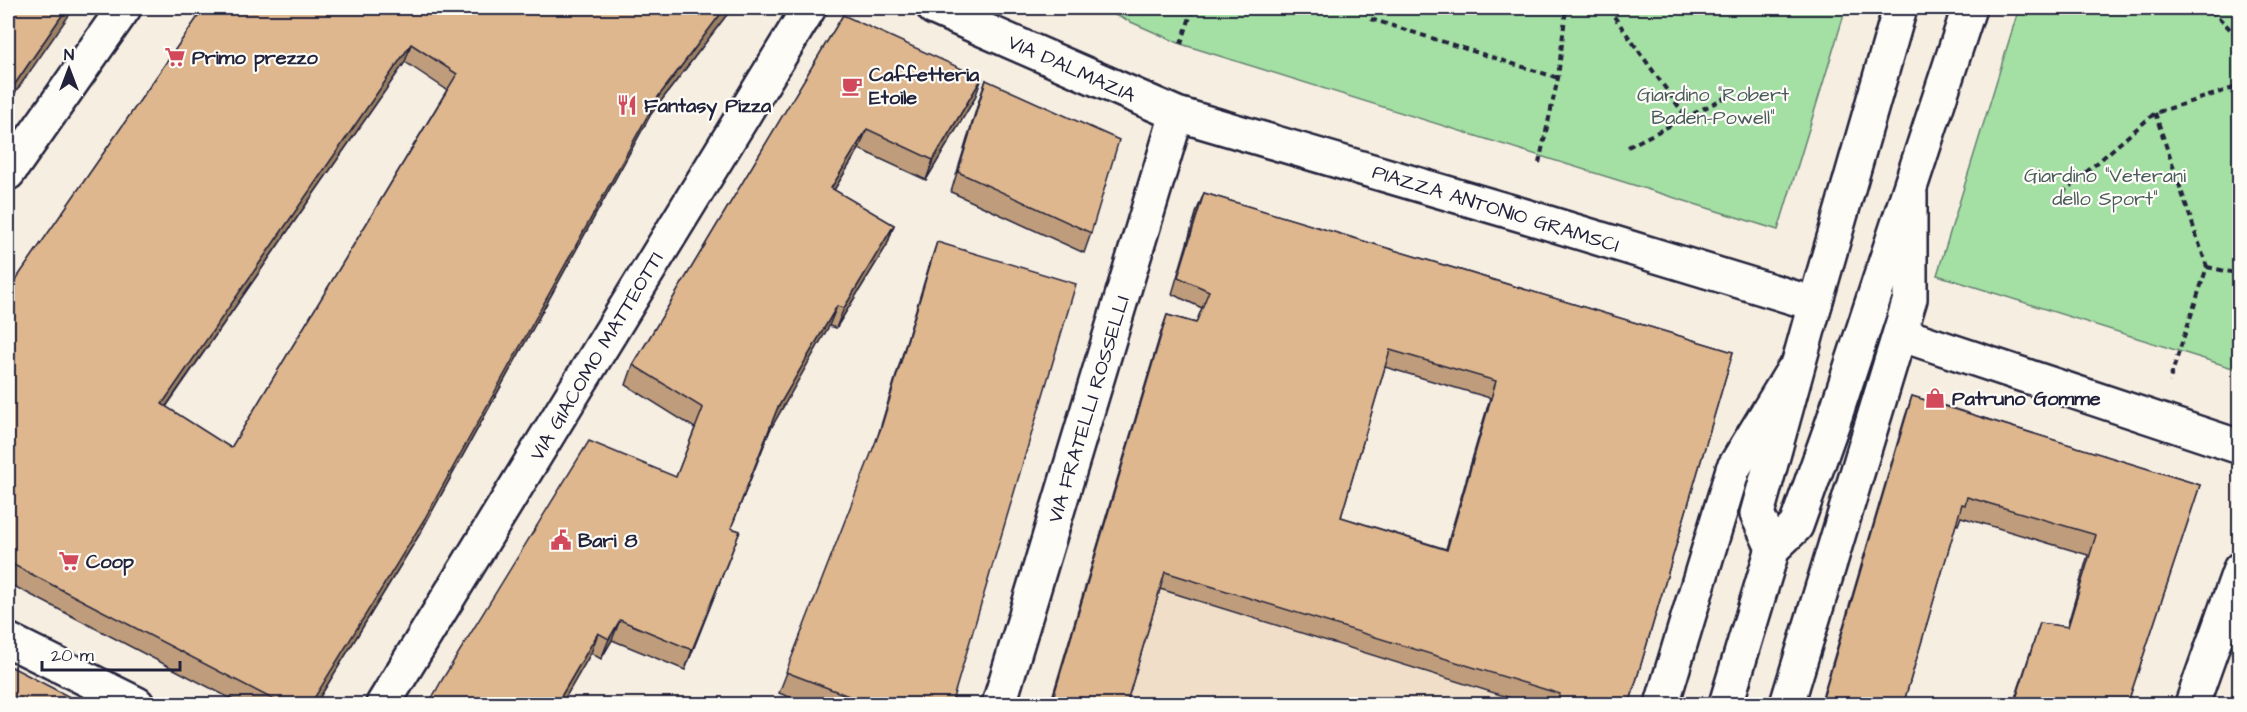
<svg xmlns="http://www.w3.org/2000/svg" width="2247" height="712" font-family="'Architects Daughter',sans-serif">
  <rect width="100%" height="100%" fill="#f7eee2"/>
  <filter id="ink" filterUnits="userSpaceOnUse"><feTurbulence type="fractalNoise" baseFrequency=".0167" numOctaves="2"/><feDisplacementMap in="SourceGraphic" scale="12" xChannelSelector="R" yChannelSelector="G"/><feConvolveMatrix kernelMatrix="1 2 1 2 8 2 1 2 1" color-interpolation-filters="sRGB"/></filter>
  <g filter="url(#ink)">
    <path fill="#f0dec9" d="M 1089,568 L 1533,704 L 1049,704 Z"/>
    <path fill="#a4dfa4" stroke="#638070" stroke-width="1.5" d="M 1099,8 L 1846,8 L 1778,230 L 1181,44 Z
      M 2019,8 L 2239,8 L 2239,370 L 1937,275 Z"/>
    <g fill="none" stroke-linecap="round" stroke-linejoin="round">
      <g stroke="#22223b" stroke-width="38">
        <path id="minor" d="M 934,8 L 1177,114 L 1522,215 L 1815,304
          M 8,173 L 124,8
          M 1900,334 L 2240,447
          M 8,640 L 137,704
          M 383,704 L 809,8
          M 999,704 L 1177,114
          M 1662,704 L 1733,469 L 1792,372
          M 1787,704 L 1910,299 L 1910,194
          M 2192,704 L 2240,569"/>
      </g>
      <g stroke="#22223b" stroke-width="38">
        <path id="secondary" d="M 1773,548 L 1757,514 L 1815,304 L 1900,8
          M 1726,704 L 1773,548 L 1796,526 L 1832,425 L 1969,8"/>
      </g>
      <path stroke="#22223b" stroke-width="4" stroke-dasharray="6 4.5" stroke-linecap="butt" d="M 1608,8 L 1686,117
        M 2200,8 L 2214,13 L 2240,39
        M 1371,19 L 1558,78
        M 1181,44 L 1193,8
        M 2155,113 L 2207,267 L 2169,382
        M 1628,147 L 1734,93
        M 1539,163 L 1558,78 L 1566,8
        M 2062,193 L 2155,113 L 2240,86
        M 2207,267 L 2240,274"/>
      <use href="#minor" stroke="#fdfcf7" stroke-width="33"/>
      <use href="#secondary" stroke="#fdfcf7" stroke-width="33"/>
    </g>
    <path fill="#bf9d7b" stroke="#22223b" stroke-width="1.5" fill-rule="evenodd" d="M 204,8 L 732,8 L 651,114 L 419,535 L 315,705 L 243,705 L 8,583 L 8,291 ZM 405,62 L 447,90 L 231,448 L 166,407 Z
      M 843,15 L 975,98 L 926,180 L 859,149 L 834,190 L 894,225 L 887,245 L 836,328 L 829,326 L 770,430 L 731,528 L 740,531 L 685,670 L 612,640 L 601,659 L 591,653 L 561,705 L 428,705 L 676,477 L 695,428 L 626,385 L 633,365 Z
      M 986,80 L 1091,233 L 1084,253 L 951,192 L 979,100 Z
      M 1204,193 L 1733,352 L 1629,705 L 1533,705 L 1160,589 L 1126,705 L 1050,705 L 1161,332 L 1167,315 L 1196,323 L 1202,308 L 1172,294 L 1197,210 ZM 1385,367 L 1490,398 L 1446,549 L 1341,517 Z
      M 937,242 L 951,705 L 810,705 L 779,693 L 876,442 L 930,263 Z
      M 1912,396 L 2200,485 L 2127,705 L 2013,705 L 2040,623 L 2067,627 L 2088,555 L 1961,517 L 1958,525 L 1956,524 L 1903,705 L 1820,705 L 1905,417 Z"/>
    <path fill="#9b8064" stroke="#22223b" stroke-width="1.5" d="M 67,8 L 74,8 L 8,103 L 8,94 Z
      M 725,8 L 732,8 L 651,114 L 419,535 L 315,705 L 310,705 L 658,97 Z
      M 411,44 L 405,62 L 155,422 L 162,404 Z
      M 982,78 L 975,98 L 926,180 L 933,160 Z
      M 867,129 L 859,149 L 823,208 L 831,188 Z
      M 894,225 L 887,245 L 836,328 L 844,308 Z
      M 837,306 L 829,326 L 770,430 L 723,548 L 777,409 Z
      M 740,531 L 732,551 L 685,670 L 692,650 Z
      M 620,620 L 612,640 L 601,659 L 609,639 Z
      M 598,633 L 591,653 L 561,705 L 556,705 Z"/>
    <path fill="#deb78f" stroke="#22223b" stroke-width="1.5" fill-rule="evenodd" d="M 8,8 L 67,8 L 8,94 Z
      M 204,8 L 725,8 L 658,97 L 425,518 L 310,705 L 284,705 L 8,562 L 8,291 ZM 411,44 L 457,74 L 231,448 L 162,404 Z
      M 843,15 L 982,78 L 933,160 L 867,129 L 831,188 L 894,225 L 844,308 L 837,306 L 777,409 L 731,528 L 740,531 L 692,650 L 620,620 L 609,639 L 598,633 L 556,705 L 428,705 L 442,680 L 589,441 L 676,477 L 703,408 L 633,365 Z
      M 986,80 L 1119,140 L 1091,233 L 958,172 Z
      M 1204,193 L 1733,352 L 1629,705 L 1556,705 L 1560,694 L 1165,572 L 1126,705 L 1051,705 L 1167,315 L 1196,323 L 1209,291 L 1178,277 ZM 1390,350 L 1496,381 L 1447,550 L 1341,517 Z
      M 937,242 L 1076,284 L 951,705 L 852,705 L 854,698 L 786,672 L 881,428 Z
      M 1912,396 L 2200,485 L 2127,705 L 2014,705 L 2040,623 L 2068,627 L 2096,535 L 1967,497 L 1965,505 L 1962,504 L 1903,705 L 1821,705 Z
      M 8,665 L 85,705 L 8,705 Z"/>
  </g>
  <defs>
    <g id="supermarket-bare" transform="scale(1.62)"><path d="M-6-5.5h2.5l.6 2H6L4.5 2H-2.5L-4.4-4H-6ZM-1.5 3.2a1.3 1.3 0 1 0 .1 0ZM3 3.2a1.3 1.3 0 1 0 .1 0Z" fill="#d1495b" stroke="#fdfcf7" stroke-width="2.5" paint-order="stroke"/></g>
    <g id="cafe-bare" transform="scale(1.62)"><path d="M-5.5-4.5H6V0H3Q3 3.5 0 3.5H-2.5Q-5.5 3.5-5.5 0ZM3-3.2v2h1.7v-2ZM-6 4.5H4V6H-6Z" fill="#d1495b" stroke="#fdfcf7" stroke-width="2.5" paint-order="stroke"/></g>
    <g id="restaurant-bare" transform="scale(1.62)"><path d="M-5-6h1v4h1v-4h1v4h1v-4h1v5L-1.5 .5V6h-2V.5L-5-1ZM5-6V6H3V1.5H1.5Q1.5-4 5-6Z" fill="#d1495b" stroke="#fdfcf7" stroke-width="2.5" paint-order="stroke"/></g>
    <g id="shop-bare" transform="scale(1.62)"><path d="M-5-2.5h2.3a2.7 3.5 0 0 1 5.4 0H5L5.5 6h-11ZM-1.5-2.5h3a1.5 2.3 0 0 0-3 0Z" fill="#d1495b" stroke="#fdfcf7" stroke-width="2.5" paint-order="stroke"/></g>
    <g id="civic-bare" transform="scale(1.62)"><path d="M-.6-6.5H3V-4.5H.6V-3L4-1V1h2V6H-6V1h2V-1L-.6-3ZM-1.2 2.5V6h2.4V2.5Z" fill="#d1495b" stroke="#fdfcf7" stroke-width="2.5" paint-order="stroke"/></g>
  </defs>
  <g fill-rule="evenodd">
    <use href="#supermarket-bare" x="175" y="57"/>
    <use href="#cafe-bare" x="852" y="86"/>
    <use href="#restaurant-bare" x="627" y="105"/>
    <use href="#shop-bare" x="1935" y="398"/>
    <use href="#civic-bare" x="561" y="540"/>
    <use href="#supermarket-bare" x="69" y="561"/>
  </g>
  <g text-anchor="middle" stroke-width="4.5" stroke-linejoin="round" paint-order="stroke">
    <g font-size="20" font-weight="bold" fill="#22223b" stroke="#fdfcf7" text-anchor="start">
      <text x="192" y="64">Primo prezzo</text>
      <text x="869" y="81">Caffetteria<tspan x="869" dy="23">Etoile</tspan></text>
      <text x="644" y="112">Fantasy Pizza</text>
      <text x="1952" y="405">Patruno Gomme</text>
      <text x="578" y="547">Bari 8</text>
      <text x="86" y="568">Coop</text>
    </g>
    <g font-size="20" fill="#22223b" stroke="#fdfcf7">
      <text transform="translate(1072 68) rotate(24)" y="7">VIA DALMAZIA</text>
      <text transform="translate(1496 208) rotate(17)" y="7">PIAZZA ANTONIO GRAMSCI</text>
      <text transform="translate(596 356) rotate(-59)" y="7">VIA GIACOMO MATTEOTTI</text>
      <text transform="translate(1088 409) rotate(-73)" y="7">VIA FRATELLI ROSSELLI</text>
    </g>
    <g font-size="20" fill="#495b5a" stroke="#fdfcf7">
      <text x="1713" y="101">Giardino "Robert<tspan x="1713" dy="23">Baden-Powell"</tspan></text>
      <text x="2105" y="182">Giardino "Veterani<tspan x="2105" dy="23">dello Sport"</tspan></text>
    </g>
  </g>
  <rect width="2247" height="712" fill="none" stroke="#fdfcf7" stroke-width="30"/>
  <rect x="15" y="15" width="2217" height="682" fill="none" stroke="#22223b" stroke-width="2" filter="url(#ink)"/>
  <g transform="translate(69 69)" stroke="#fdfcf7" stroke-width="4.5" paint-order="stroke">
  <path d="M0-4.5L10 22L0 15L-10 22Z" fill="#22223b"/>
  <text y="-9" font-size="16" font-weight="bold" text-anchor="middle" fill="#22223b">N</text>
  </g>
  <path d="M42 661v9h138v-9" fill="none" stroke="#22223b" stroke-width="3"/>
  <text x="51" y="661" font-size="18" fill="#22223b" stroke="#fdfcf7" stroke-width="4.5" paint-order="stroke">20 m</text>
</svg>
